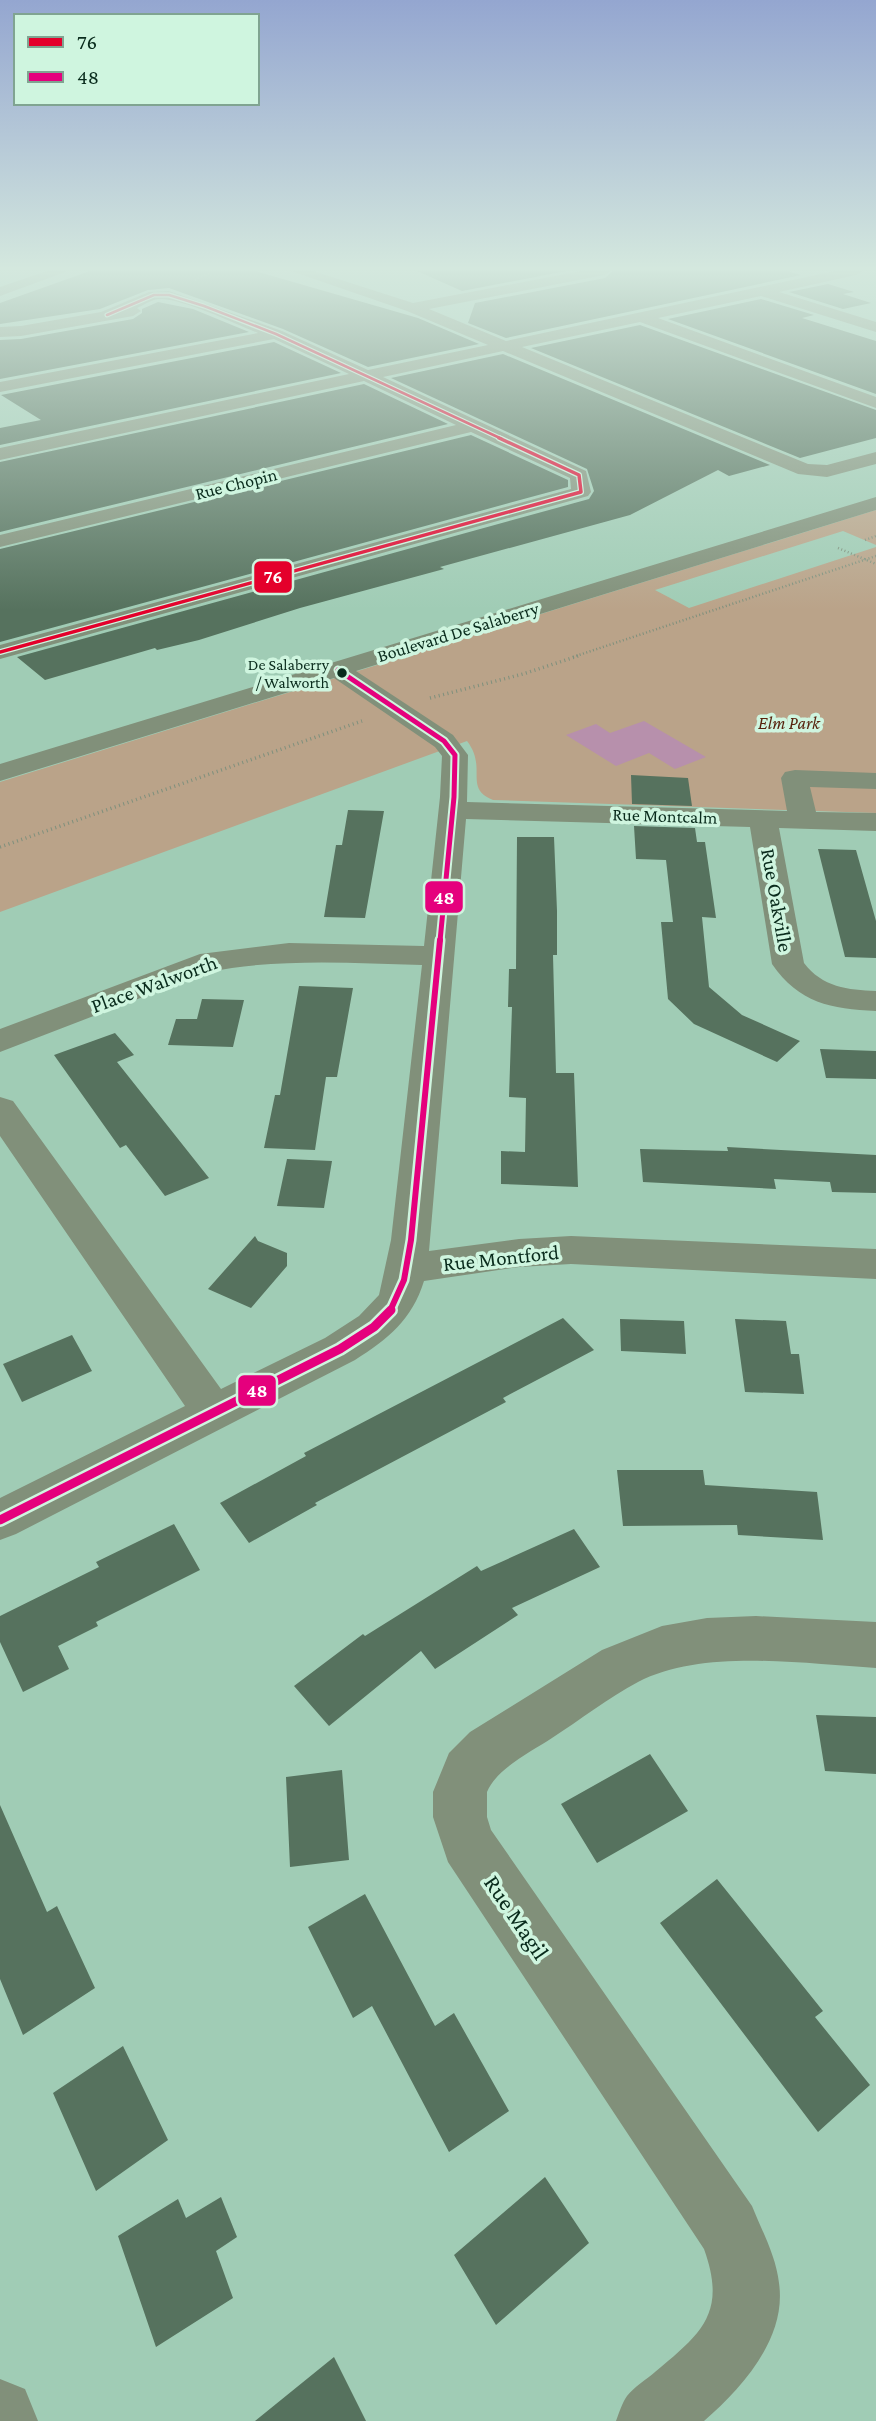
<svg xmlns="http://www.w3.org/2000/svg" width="876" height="2421" font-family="'Crimson Pro',serif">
	<rect width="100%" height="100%" fill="#a0ccb5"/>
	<path fill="#baa389" d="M 876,510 L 876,545 L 843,531 L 655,590 L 689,608 L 876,547 L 876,813 L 493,800 C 463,788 488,768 467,741 L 0,912 L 0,782 Z"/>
	<path fill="#b790ac" d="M 644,721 L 706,757 L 675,769 L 649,753 L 616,766 L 566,735 L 596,724 L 610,733 Z"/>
	<path fill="#56725e" d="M 90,271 L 255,271 L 418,318 L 479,344 L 368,367 L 283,329 L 169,288 L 148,290 L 100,309 L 0,324 L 0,303 Z
		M 417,271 L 566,271 L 462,291 Z
		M 613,271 L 787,271 L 801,275 L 506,338 L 468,323 L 475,303 L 605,278 Z
		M 828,284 L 854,292 L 843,294 L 871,303 L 843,309 L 789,292 Z
		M 761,299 L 814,315 L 802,318 L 876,341 L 876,394 L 668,319 Z
		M 158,302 L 193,309 L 249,332 L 0,379 L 0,340 L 21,339 L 133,319 L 142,313 L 142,309 Z
		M 640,325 L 876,410 L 876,438 L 800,458 L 531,348 Z
		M 274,342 L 341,373 L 0,445 L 0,428 L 41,420 L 1,395 Z
		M 503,354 L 770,465 L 729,476 L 718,470 L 630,515 L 440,567 L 444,569 L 300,608 L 199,640 L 157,650 L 155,648 L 45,680 L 17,657 L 589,499 L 594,491 L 587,469 L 391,378 Z
		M 364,384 L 448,424 L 0,532 L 0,462 Z
		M 471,435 L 568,480 L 568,487 L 0,642 L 0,549 Z
		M 631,775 L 688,778 L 692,806 L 632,804 Z
		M 348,810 L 384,811 L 365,918 L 324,917 L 336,845 L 342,845 Z
		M 634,826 L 695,828 L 697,842 L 705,842 L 716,918 L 702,917 L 709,987 L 742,1015 L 800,1041 L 777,1062 L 694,1024 L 668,999 L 661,922 L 673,922 L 666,860 L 636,859 Z
		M 517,837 L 554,837 L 557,911 L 557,955 L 553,955 L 556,1073 L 574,1073 L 578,1187 L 501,1184 L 501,1151 L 525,1152 L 526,1098 L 509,1097 L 512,1007 L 508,1007 L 509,969 L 516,969 Z
		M 818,849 L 856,850 L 876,921 L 876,958 L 845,957 Z
		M 299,986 L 353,988 L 337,1077 L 326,1077 L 315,1150 L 264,1148 L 275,1095 L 280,1095 Z
		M 202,999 L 244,1000 L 233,1047 L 168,1045 L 176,1019 L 197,1019 Z
		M 115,1033 L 134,1055 L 117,1062 L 209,1178 L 165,1196 L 126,1145 L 120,1148 L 54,1055 Z
		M 820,1049 L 876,1051 L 876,1079 L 826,1078 Z
		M 727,1147 L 876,1155 L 876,1193 L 832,1192 L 830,1182 L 774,1179 L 776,1189 L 643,1182 L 640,1149 L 728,1151 Z
		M 287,1159 L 332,1161 L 324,1208 L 277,1206 Z
		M 255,1236 L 258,1241 L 287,1253 L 287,1266 L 251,1308 L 208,1289 Z
		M 563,1318 L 594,1350 L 503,1398 L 506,1402 L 315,1503 L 317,1505 L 249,1543 L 220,1503 L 306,1456 L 304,1453 Z
		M 620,1319 L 684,1321 L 686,1354 L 621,1351 Z
		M 735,1319 L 786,1321 L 791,1354 L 799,1354 L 804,1394 L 745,1392 Z
		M 72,1335 L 92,1371 L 22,1402 L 3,1364 Z
		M 617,1470 L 703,1470 L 705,1485 L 817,1492 L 823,1540 L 738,1535 L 737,1525 L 623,1526 Z
		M 174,1524 L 200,1570 L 96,1622 L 98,1626 L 58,1646 L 69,1669 L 23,1692 L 0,1642 L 0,1616 L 99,1567 L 96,1562 Z
		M 574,1529 L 600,1567 L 512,1608 L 518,1615 L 435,1669 L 421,1651 L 329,1726 L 294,1686 L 363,1634 L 365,1636 L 477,1566 L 481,1571 Z
		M 816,1715 L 876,1717 L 876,1774 L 825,1771 Z
		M 650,1754 L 688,1811 L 597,1863 L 561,1804 Z
		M 342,1770 L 349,1860 L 290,1867 L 286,1777 Z
		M 0,1805 L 47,1912 L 57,1906 L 95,1988 L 23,2035 L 0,1979 Z
		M 717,1879 L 823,2011 L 815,2017 L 870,2085 L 818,2132 L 660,1923 Z
		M 365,1894 L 435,2026 L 454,2013 L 509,2111 L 449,2152 L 372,2006 L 353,2018 L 308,1927 Z
		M 123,2046 L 168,2140 L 96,2191 L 53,2093 Z
		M 545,2177 L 589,2243 L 496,2325 L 454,2255 Z
		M 221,2197 L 237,2237 L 216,2251 L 233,2298 L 156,2347 L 118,2236 L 178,2199 L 186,2218 Z
		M 334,2357 L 366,2421 L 255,2421 Z"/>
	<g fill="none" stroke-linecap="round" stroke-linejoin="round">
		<path stroke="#7e907d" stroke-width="2" stroke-dasharray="1 2.5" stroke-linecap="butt" d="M 195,280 L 213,271"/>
		<path stroke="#7e907d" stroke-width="2.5" stroke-dasharray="1 2.5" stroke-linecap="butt" d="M 865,540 L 876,536
			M 838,548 L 876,564
			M 573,657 L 876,556"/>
		<path stroke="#7e907d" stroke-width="3.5" stroke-dasharray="1 3.5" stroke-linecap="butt" d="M 430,698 L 523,674 L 578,656
			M 0,847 L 362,721"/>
		<path fill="#81907a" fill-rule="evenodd" d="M 47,271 L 68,271 L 0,296 L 0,287 Z
			M 291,271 L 313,271 L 413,303 L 581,271 L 611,271 L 604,275 L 429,309 L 506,341 L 835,271 L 863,271 L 856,275 L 779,292 L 876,322 L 876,332 L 761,296 L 658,318 L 876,397 L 876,408 L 640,322 L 522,347 L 808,464 L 827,465 L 876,452 L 876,464 L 827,477 L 798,474 L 503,351 L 383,377 L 586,471 L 591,492 L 588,496 L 0,659 L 0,645 L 571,489 L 570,478 L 471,432 L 0,547 L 0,535 L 456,425 L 364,381 L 0,460 L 0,448 L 349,374 L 274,339 L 0,392 L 0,382 L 258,333 C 236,324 180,297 158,299 C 151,300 144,305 137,308 L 141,311 L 133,316 L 21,336 L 0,337 L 0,327 L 21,326 L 101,312 L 149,292 L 169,291 L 282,331 L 368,370 L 488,345 L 407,311 Z
			M 876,497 L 876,510 L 356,671 L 453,735 L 468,755 L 467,802 L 787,811 L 781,778 L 785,772 L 795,770 L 876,773 L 876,789 L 810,787 L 816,812 L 876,813 L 876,831 L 779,828 L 804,963 C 822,987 848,990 876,991 L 876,1011 C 831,1009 799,1003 772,964 L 750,827 L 466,819 L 429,1251 L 519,1239 L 571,1236 L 876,1249 L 876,1279 L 571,1264 L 519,1267 L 424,1281 C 412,1320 388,1339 355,1360 L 16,1534 L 0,1540 L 0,1498 L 185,1406 L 0,1136 L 0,1097 L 13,1101 L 221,1389 L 325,1338 L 359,1316 L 379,1295 L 391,1240 L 422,965 C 350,963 279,958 208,972 L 0,1052 L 0,1029 L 200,954 L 289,943 L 424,946 L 440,797 L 442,756 L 435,747 L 334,678 L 0,781 L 0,764 Z
			M 756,1616 L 876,1622 L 876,1668 C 804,1664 703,1648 638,1682 C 608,1698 580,1720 552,1738 C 531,1752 497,1768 487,1792 L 487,1817 L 491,1830 L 752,2206 C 762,2231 776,2256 779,2283 C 787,2338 742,2388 704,2421 L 616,2421 C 619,2413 622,2403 627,2396 C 634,2387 647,2379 655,2372 C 702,2333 727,2313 704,2249 L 448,1862 L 433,1817 L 433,1792 L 449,1753 L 470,1732 L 602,1650 L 662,1626 L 707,1618 Z
			M 0,2379 L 25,2389 L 38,2421 L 0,2421 Z"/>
		<defs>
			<path id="bus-1-far1" d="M 107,315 L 154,295 L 169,295 L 204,306 L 276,334 L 502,439"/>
			<path id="bus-1" d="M 0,652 L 581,492 L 579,475 L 499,438"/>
			<path id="bus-2-far2" d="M 338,670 L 444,741 L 455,755 L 454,797 L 440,941"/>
			<path id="bus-2-far1" d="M 390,1311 L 404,1280 L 411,1240 L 440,940"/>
			<path id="bus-2" d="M 0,1520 L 340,1349 L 374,1327 L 391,1310"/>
		</defs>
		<use href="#bus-1-far1" stroke="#cff5df" stroke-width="5"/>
		<use href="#bus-1" stroke="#cff5df" stroke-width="6"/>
		<use href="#bus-2-far2" stroke="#cff5df" stroke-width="9"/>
		<use href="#bus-2-far1" stroke="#cff5df" stroke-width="11"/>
		<use href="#bus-2" stroke="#cff5df" stroke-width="14"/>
		<use href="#bus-1-far1" stroke="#e4002b" stroke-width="2.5"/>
		<use href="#bus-1" stroke="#e4002b" stroke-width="3.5"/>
		<use href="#bus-2-far2" stroke="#e5007d" stroke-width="5"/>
		<use href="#bus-2-far1" stroke="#e5007d" stroke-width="6"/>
		<use href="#bus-2" stroke="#e5007d" stroke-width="9"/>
	</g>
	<linearGradient id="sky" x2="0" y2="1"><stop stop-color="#94a6d0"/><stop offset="0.44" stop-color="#d4e8de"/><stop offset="1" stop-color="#d4e8de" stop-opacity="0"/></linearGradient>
	<rect width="876" height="610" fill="url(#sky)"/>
	<circle fill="#092b1c" stroke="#cff5df" stroke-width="2.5" cx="342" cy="673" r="6"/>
	<g text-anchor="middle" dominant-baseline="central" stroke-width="7" stroke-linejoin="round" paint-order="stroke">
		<g font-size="16" fill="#092b1c" stroke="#cff5df" text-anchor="end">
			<text x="329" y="664">De Salaberry<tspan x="329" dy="18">/ Walworth</tspan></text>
		</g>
		<g font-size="18" fill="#092b1c" stroke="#cff5df">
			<text transform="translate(236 484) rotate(-14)">Rue Chopin</text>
			<text transform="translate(458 632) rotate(-17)">Boulevard De Salaberry</text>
			<text transform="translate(665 816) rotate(2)">Rue Montcalm</text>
		</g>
		<g font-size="18" font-style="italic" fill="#57220d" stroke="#cff5df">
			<text x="789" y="723">Elm Park</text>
		</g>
		<g font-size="21" fill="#092b1c" stroke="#cff5df">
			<text transform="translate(777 900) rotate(80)">Rue Oakville</text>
			<text transform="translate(154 984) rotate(-20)">Place Walworth</text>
			<text transform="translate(501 1258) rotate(-6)">Rue Montford</text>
		</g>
		<g font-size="24" fill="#092b1c" stroke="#cff5df">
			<text transform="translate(517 1917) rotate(56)">Rue Magil</text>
		</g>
	</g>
	<g stroke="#cff5df" stroke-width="2.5">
		<rect x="253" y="560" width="40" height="34" rx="7" fill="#e4002b"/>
		<rect x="424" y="880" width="40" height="34" rx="7" fill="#e5007d"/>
		<rect x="237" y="1374" width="40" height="33" rx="7" fill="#e5007d"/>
	</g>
	<g font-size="19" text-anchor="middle" font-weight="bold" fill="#fff">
		<text x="273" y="583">76</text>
		<text x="444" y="904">48</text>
		<text x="257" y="1397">48</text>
	</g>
	<rect x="14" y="14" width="245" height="91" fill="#cff5df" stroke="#80a491" stroke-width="2"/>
	<rect x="28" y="37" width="35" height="10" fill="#e4002b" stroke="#80a491" stroke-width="2"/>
	<text x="77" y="49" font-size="21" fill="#092b1c">76</text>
	<rect x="28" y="72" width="35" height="10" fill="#e5007d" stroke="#80a491" stroke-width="2"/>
	<text x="77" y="84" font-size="21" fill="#092b1c">48</text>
</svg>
